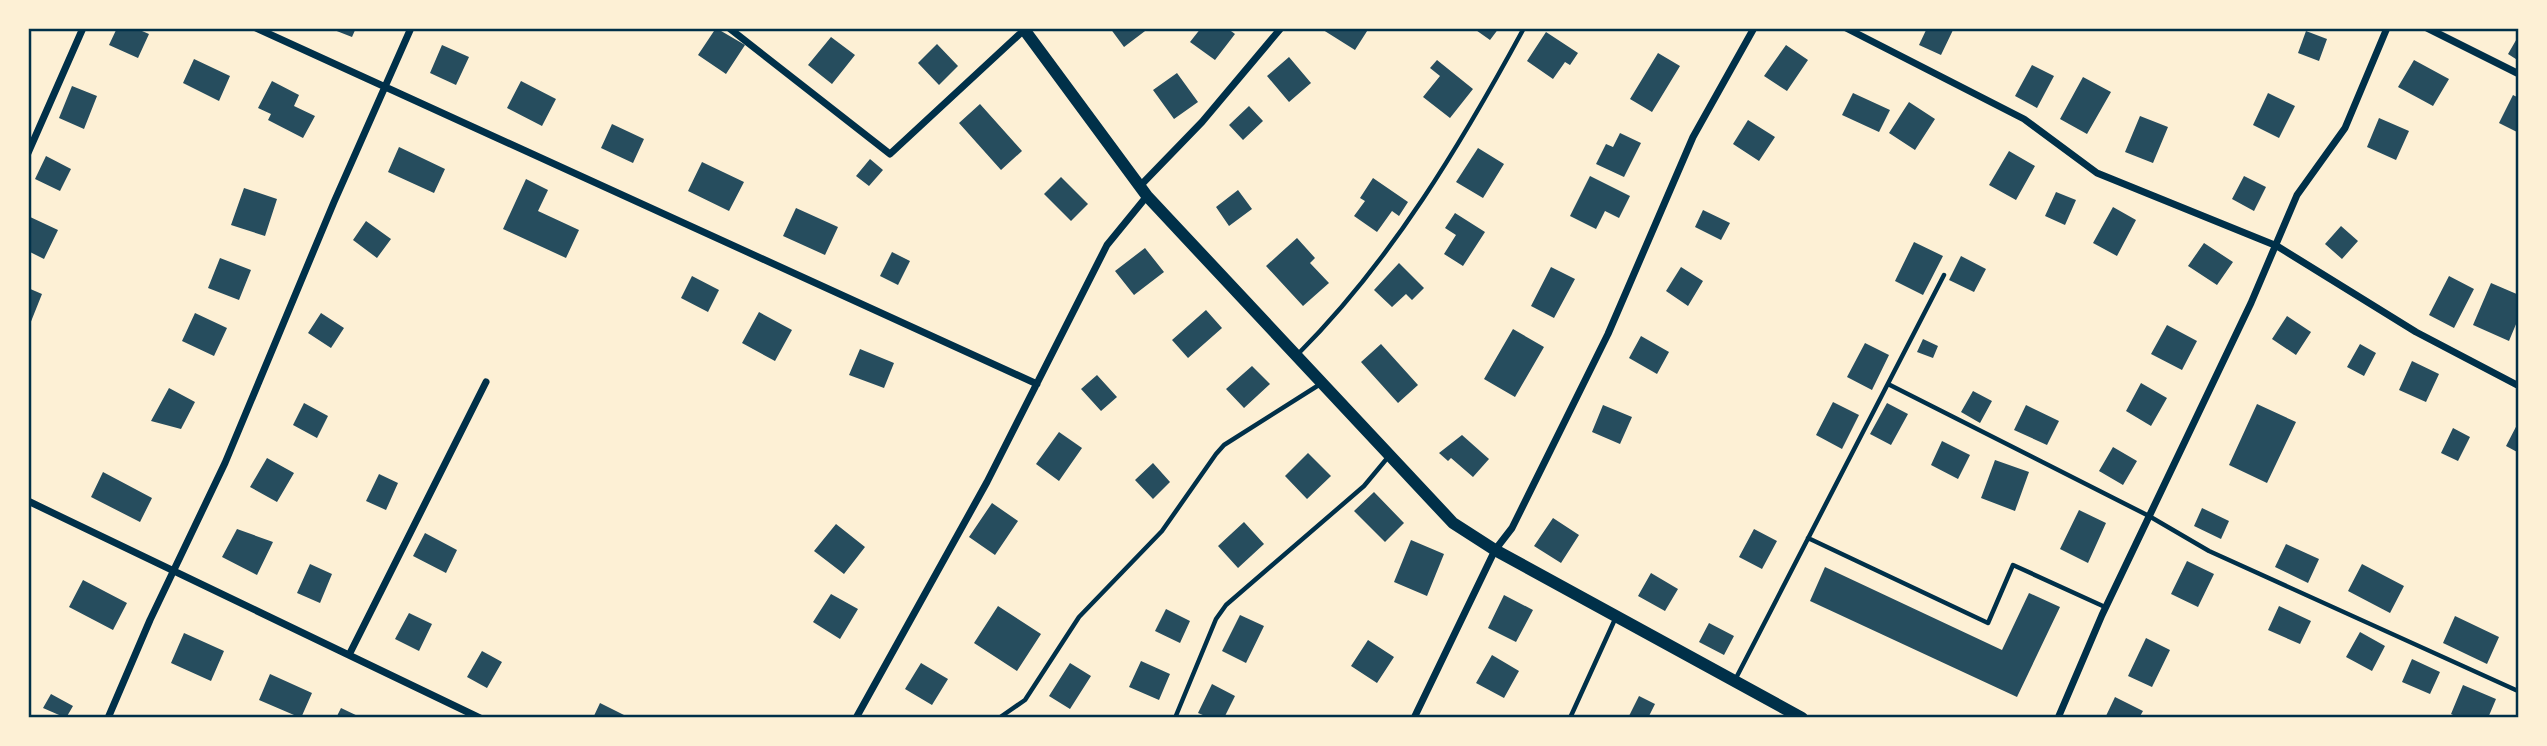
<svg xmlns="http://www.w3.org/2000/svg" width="2547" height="746" font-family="'DejaVu Sans',sans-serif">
	<rect width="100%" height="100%" fill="#fdf0d5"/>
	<path fill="#264d5e" d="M 117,28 L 135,28 L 149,34 L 138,58 L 109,45 Z
		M 329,28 L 356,28 L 352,37 Z
		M 716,28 L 745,45 L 726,74 L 698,55 Z
		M 1110,28 L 1149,28 L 1124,47 Z
		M 1201,28 L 1227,28 L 1235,34 L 1215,60 L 1190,42 Z
		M 1320,28 L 1369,28 L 1355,50 Z
		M 1473,28 L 1499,28 L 1490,40 Z
		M 1927,28 L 1953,30 L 1941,55 L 1919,45 Z
		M 2306,31 L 2327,39 L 2319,61 L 2298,53 Z
		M 1546,32 L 1578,53 L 1570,65 L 1565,62 L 1553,79 L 1527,61 Z
		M 2519,35 L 2519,61 L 2508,54 Z
		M 831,37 L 855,55 L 832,84 L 808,65 Z
		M 937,44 L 958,66 L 939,85 L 918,63 Z
		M 442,45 L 469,57 L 456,85 L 430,73 Z
		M 1786,45 L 1808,60 L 1787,91 L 1764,76 Z
		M 1658,53 L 1680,66 L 1652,112 L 1630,99 Z
		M 1289,57 L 1311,83 L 1289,102 L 1267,76 Z
		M 194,59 L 230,76 L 219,101 L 183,83 Z
		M 1437,60 L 1473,89 L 1450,118 L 1423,97 L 1440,76 L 1430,68 Z
		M 2414,60 L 2449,79 L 2433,106 L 2398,87 Z
		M 2032,65 L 2054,76 L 2037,108 L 2015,96 Z
		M 1177,73 L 1198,102 L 1174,119 L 1153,90 Z
		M 2083,77 L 2111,92 L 2087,134 L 2060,119 Z
		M 272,81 L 299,95 L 294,106 L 315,116 L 303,138 L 268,120 L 271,114 L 258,108 Z
		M 521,81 L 556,99 L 542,126 L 507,108 Z
		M 72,86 L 97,96 L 84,129 L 59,118 Z
		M 1853,93 L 1890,110 L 1879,132 L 1842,115 Z
		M 2268,93 L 2295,106 L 2279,138 L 2253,125 Z
		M 2513,95 L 2519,98 L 2517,132 L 2499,123 Z
		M 1909,102 L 1935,119 L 1915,150 L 1889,133 Z
		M 980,104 L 1022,151 L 1001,170 L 959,123 Z
		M 1249,106 L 1263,121 L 1243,140 L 1229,125 Z
		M 2140,116 L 2168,127 L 2153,163 L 2125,152 Z
		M 2379,118 L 2409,131 L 2396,160 L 2367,147 Z
		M 1748,120 L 1775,137 L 1759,161 L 1733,144 Z
		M 612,124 L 644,139 L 633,163 L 601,148 Z
		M 1620,133 L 1641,143 L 1624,177 L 1596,164 L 1606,144 L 1613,147 Z
		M 399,147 L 445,169 L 434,193 L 388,172 Z
		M 1478,148 L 1504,164 L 1483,198 L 1456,182 Z
		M 2009,151 L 2035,166 L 2016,200 L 1989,185 Z
		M 46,156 L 71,169 L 60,191 L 35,179 Z
		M 870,159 L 883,170 L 869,186 L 856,176 Z
		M 702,162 L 744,182 L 729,211 L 688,191 Z
		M 1590,176 L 1630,196 L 1619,218 L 1605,211 L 1596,229 L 1570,216 Z
		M 2244,176 L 2266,187 L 2254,211 L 2232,199 Z
		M 1061,177 L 1088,204 L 1071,221 L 1044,194 Z
		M 1373,178 L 1408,202 L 1399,216 L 1392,211 L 1377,232 L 1354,216 L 1365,201 L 1360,198 Z
		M 526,179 L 548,190 L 538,211 L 579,230 L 566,258 L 503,229 Z
		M 244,188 L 277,199 L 265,236 L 231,225 Z
		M 1238,190 L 1252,209 L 1229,226 L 1216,207 Z
		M 2056,192 L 2076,200 L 2065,225 L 2045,216 Z
		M 2113,207 L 2136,220 L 2117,256 L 2093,243 Z
		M 796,208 L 838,227 L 825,255 L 783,236 Z
		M 1703,210 L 1730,223 L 1721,240 L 1695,227 Z
		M 1455,213 L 1485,232 L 1463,266 L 1444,254 L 1456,235 L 1445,228 Z
		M 28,216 L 58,230 L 44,259 L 28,251 Z
		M 366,221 L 391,239 L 377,258 L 353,240 Z
		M 2341,226 L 2358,241 L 2342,259 L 2325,244 Z
		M 1297,238 L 1315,258 L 1310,263 L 1329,283 L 1303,306 L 1266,266 Z
		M 1914,242 L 1943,256 L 1923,295 L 1895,281 Z
		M 2204,243 L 2233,262 L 2217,285 L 2188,266 Z
		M 1145,248 L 1164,272 L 1134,295 L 1115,271 Z
		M 892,252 L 910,261 L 898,285 L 880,276 Z
		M 1961,256 L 1986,269 L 1974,292 L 1949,280 Z
		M 220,258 L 251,270 L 239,300 L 208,288 Z
		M 1399,263 L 1424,288 L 1412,300 L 1406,294 L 1392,307 L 1374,290 Z
		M 1551,267 L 1575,279 L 1554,318 L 1531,306 Z
		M 1681,267 L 1703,281 L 1688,306 L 1666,291 Z
		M 692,276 L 719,290 L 708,312 L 681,298 Z
		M 2449,276 L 2474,289 L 2454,328 L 2429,315 Z
		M 2491,283 L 2519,295 L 2519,317 L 2509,341 L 2473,325 Z
		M 28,288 L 42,294 L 28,329 Z
		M 1206,310 L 1222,328 L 1188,358 L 1172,340 Z
		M 759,312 L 792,330 L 775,361 L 742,343 Z
		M 195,313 L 227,328 L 214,356 L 182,341 Z
		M 321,313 L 344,328 L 331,348 L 308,333 Z
		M 2287,316 L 2311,332 L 2296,355 L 2272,339 Z
		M 2167,325 L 2197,341 L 2182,370 L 2151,354 Z
		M 1513,329 L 1544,347 L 1515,397 L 1484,379 Z
		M 1641,336 L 1669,352 L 1657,374 L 1629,358 Z
		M 1923,339 L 1938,346 L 1933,358 L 1917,352 Z
		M 1865,343 L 1889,355 L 1872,390 L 1847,377 Z
		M 1381,344 L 1418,385 L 1398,403 L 1361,362 Z
		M 2360,344 L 2376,353 L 2364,376 L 2347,367 Z
		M 860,349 L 894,363 L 884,388 L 849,375 Z
		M 2412,361 L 2439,374 L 2426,402 L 2399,390 Z
		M 1252,366 L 1270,384 L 1244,408 L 1226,389 Z
		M 1097,375 L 1117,397 L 1101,411 L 1081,389 Z
		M 2141,383 L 2167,398 L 2151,426 L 2126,411 Z
		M 169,388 L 195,402 L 181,429 L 151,421 Z
		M 1973,391 L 1992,401 L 1980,423 L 1961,412 Z
		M 1833,402 L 1859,415 L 1842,449 L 1816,435 Z
		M 304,403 L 328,416 L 317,438 L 293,425 Z
		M 1887,403 L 1908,414 L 1891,445 L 1870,434 Z
		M 2257,404 L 2296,422 L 2267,483 L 2229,465 Z
		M 1603,405 L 1632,417 L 1620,444 L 1592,432 Z
		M 2026,405 L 2059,421 L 2047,445 L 2014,430 Z
		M 2519,421 L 2519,453 L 2506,446 Z
		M 2453,428 L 2470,437 L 2458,461 L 2441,453 Z
		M 1059,432 L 1082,448 L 1059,481 L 1036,464 Z
		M 1462,435 L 1489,459 L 1473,477 L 1451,458 L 1448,461 L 1439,453 Z
		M 1942,441 L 1970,455 L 1958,479 L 1931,465 Z
		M 2113,447 L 2137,461 L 2123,485 L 2099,471 Z
		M 1308,453 L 1331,476 L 1307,499 L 1285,476 Z
		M 267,458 L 294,473 L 277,502 L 250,487 Z
		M 1995,460 L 2029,472 L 2015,511 L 1981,498 Z
		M 1153,463 L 1170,482 L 1153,499 L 1135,480 Z
		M 103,472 L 152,498 L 140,522 L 91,497 Z
		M 379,474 L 398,483 L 386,510 L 366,501 Z
		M 1374,492 L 1404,523 L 1385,542 L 1354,511 Z
		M 992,503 L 1018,521 L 995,555 L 969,537 Z
		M 2202,508 L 2229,521 L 2221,539 L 2194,526 Z
		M 2079,510 L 2106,523 L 2088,563 L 2060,549 Z
		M 1553,518 L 1579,535 L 1561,563 L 1534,546 Z
		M 1244,522 L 1264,544 L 1238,568 L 1218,546 Z
		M 836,524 L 865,547 L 844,574 L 814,551 Z
		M 237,529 L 273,542 L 257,575 L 222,557 Z
		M 1754,529 L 1777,541 L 1762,569 L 1739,557 Z
		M 425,533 L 457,550 L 446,573 L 413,556 Z
		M 1411,540 L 1444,554 L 1427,596 L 1394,582 Z
		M 2286,544 L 2319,559 L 2308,583 L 2275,567 Z
		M 2187,561 L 2214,574 L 2198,607 L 2171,594 Z
		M 310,564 L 332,574 L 320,603 L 297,593 Z
		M 2362,564 L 2404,586 L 2390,613 L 2348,591 Z
		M 1825,567 L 2002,650 L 2029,593 L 2060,607 L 2017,697 L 1810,601 Z
		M 1651,573 L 1678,589 L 1665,611 L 1638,596 Z
		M 83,580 L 127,603 L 113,630 L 69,607 Z
		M 831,594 L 858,609 L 840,639 L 813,622 Z
		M 1504,595 L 1533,610 L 1516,642 L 1488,628 Z
		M 998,606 L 1041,634 L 1017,671 L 974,643 Z
		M 2279,606 L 2311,621 L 2300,644 L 2268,630 Z
		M 1166,609 L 1190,621 L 1180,643 L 1155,631 Z
		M 409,613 L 432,624 L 419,651 L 395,639 Z
		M 1240,615 L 1264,626 L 1246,663 L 1222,651 Z
		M 2455,616 L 2499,637 L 2487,664 L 2443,643 Z
		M 1709,623 L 1734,636 L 1724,655 L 1699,642 Z
		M 2360,632 L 2385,646 L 2372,671 L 2346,657 Z
		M 184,633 L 224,651 L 211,681 L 171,663 Z
		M 2146,638 L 2170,650 L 2152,687 L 2128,676 Z
		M 1368,640 L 1394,657 L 1377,683 L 1351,666 Z
		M 482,651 L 502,662 L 487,688 L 467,677 Z
		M 1492,655 L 1519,671 L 1504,698 L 1476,683 Z
		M 2412,659 L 2440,672 L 2430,694 L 2402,682 Z
		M 1141,661 L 1170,674 L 1159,700 L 1129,687 Z
		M 921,663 L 948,679 L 932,705 L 905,689 Z
		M 1070,663 L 1091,676 L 1070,709 L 1049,696 Z
		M 270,674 L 312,693 L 301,718 L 259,700 Z
		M 1212,684 L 1235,696 L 1224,718 L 1210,718 L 1198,713 Z
		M 2463,685 L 2496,699 L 2488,718 L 2459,718 L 2451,714 Z
		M 51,694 L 73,706 L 66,718 L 43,708 Z
		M 1639,696 L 1655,704 L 1648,718 L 1628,718 Z
		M 2115,697 L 2143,711 L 2139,718 L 2105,718 Z
		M 600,703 L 630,718 L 593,718 Z
		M 341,708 L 362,718 L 336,718 Z"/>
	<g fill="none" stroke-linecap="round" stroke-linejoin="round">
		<path stroke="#003049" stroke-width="4.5" d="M 1298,354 C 1392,260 1461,144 1524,28
			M 1888,384 L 2149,516 L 2209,551 L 2518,691
			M 1808,538 L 1988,623 L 2013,565 L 2105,607
			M 1735,680 L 1944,275
			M 999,718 L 1025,700 L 1079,617 L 1162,531 L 1216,454 L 1224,445 L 1322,383
			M 1175,718 L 1216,619 L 1226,605 L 1364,486 L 1389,456
			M 1570,718 L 1616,617"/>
		<path stroke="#003049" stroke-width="7" d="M 256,28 L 1037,384
			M 729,28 L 890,154 L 1024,30
			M 1846,28 L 2024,119 L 2097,173 L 2277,246 L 2416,332 L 2519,386
			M 2427,28 L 2519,74
			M 28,153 L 83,28
			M 1140,186 L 1202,122 L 1281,28
			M 28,501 L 480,718
			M 349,655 L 486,382
			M 108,718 L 150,620 L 225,463 L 334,202 L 411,28
			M 856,718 L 987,482 L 1107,245 L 1147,196
			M 1414,718 L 1495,550 L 1512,528 L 1608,334 L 1693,137 L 1754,28
			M 2058,718 L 2102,615 L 2251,303 L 2297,195 L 2345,128 L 2387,28"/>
		<path stroke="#003049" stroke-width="12" d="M 1023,28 L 1147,196 L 1453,523 L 1495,550 L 1802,718"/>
	</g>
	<rect width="2547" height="746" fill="none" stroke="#fdf0d5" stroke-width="60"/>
	<rect x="30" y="30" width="2487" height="686" fill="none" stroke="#003049" stroke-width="2.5"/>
</svg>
